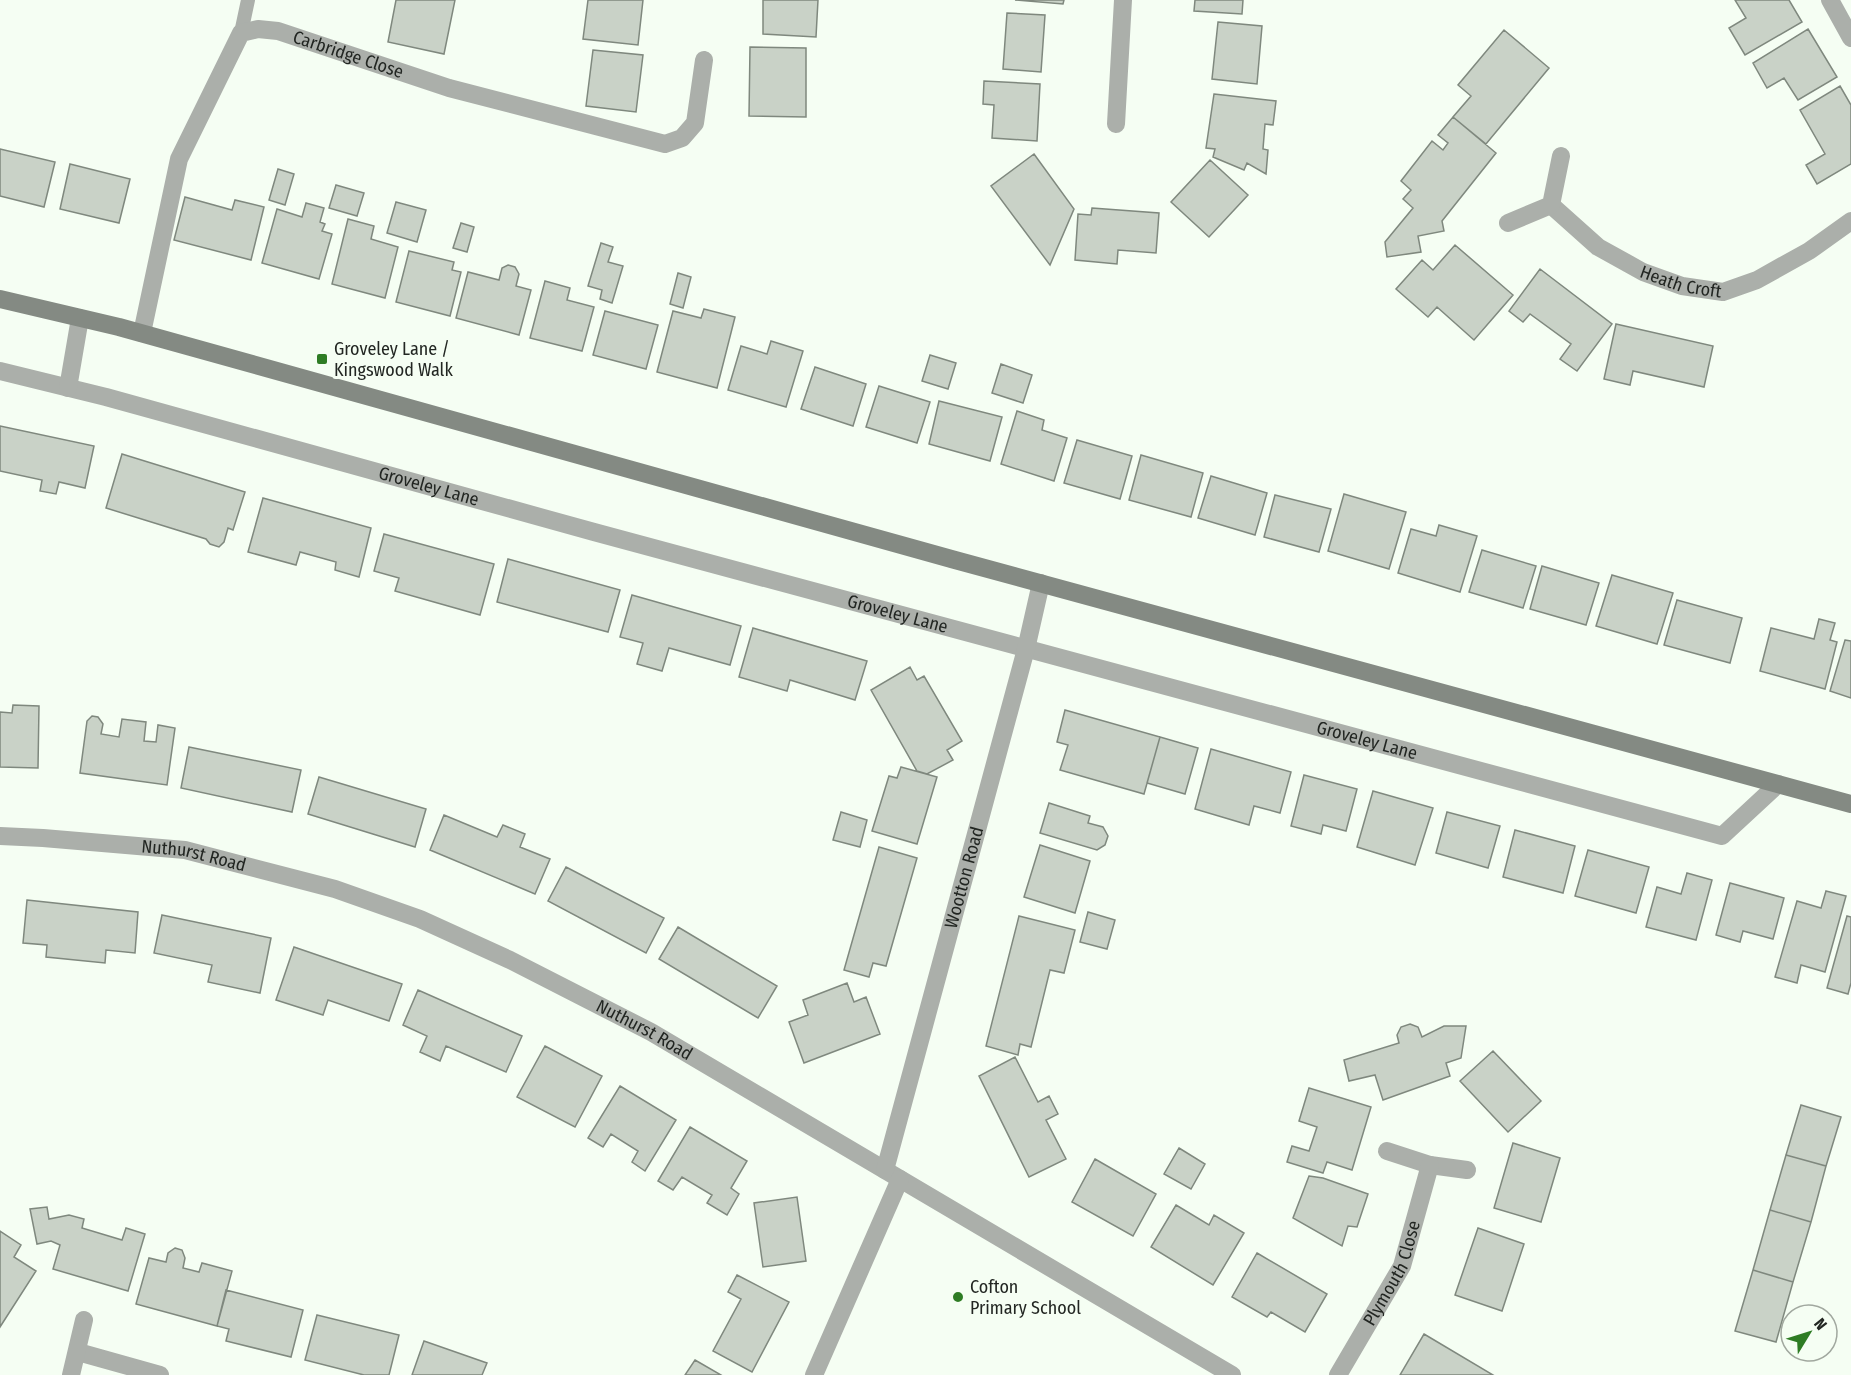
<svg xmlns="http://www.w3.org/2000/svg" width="1851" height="1375" font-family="'Fira Sans Condensed',sans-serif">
	<rect width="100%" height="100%" fill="#f5fef3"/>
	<path fill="#c9d2c7" stroke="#7f887e" stroke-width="1.5" d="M 396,0 L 455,0 L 444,54 L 388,42 Z
		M 588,0 L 643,0 L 638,45 L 583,39 Z
		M 763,0 L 818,0 L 816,37 L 763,34 Z
		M 1015,0 L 1064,0 L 1063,4 Z
		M 1195,0 L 1243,0 L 1242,14 L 1194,11 Z
		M 1735,0 L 1789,0 L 1802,22 L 1745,55 L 1729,28 L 1746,18 Z
		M 1007,13 L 1045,15 L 1041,72 L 1003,69 Z
		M 1218,22 L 1262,26 L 1257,84 L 1212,79 Z
		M 1808,29 L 1837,77 L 1798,100 L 1784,78 L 1767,88 L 1753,63 Z
		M 1504,30 L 1549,68 L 1486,144 L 1453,117 L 1471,96 L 1458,85 Z
		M 750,47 L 806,48 L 806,117 L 749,116 Z
		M 593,50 L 643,55 L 636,112 L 586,106 Z
		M 984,81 L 1040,84 L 1037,141 L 992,138 L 994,105 L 983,104 Z
		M 1840,86 L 1851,105 L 1851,164 L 1817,184 L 1806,165 L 1825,154 L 1800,110 Z
		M 1214,94 L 1276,101 L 1273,125 L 1265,124 L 1263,149 L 1268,150 L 1266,174 L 1247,163 L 1244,170 L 1213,157 L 1215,149 L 1206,148 Z
		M 1453,117 L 1496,153 L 1442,221 L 1444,231 L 1418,236 L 1421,252 L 1387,257 L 1385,242 L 1413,208 L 1403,199 L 1411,190 L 1401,181 L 1432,141 L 1443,150 L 1448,143 L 1438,135 Z
		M 0,149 L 55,162 L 44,207 L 0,196 Z
		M 1034,154 L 1074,209 L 1050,265 L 991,186 Z
		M 1210,160 L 1248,195 L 1209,237 L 1171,202 Z
		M 70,164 L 130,179 L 119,223 L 60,209 Z
		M 278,169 L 294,174 L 285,205 L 269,200 Z
		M 336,185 L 364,193 L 357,216 L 329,208 Z
		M 185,197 L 232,210 L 235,200 L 264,207 L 251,260 L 174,240 Z
		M 396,202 L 426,210 L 417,242 L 387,233 Z
		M 306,203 L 324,208 L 320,222 L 325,224 L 322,231 L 332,234 L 319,279 L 262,263 L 277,209 L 302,217 Z
		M 1092,208 L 1159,213 L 1156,253 L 1118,250 L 1117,264 L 1075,260 L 1078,214 L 1091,215 Z
		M 348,219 L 374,226 L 371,239 L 398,247 L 385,298 L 332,284 Z
		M 461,223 L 474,227 L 467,252 L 453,248 Z
		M 601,243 L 613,247 L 608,262 L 623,266 L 612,303 L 600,299 L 602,290 L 588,286 Z
		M 1455,245 L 1513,295 L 1474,340 L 1437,307 L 1428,317 L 1396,289 L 1422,260 L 1433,270 Z
		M 409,251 L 454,262 L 452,270 L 461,272 L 450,316 L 396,302 Z
		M 508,265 L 515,267 L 519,274 L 516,286 L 531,290 L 519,335 L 456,318 L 468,272 L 499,280 L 502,268 Z
		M 1540,269 L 1612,324 L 1577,371 L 1560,359 L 1571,344 L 1530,314 L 1523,322 L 1509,311 Z
		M 678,273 L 691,277 L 683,308 L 670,304 Z
		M 545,281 L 570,288 L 567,300 L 594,307 L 582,351 L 530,338 Z
		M 704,309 L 735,317 L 717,388 L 657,372 L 673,311 L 701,318 Z
		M 605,311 L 658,325 L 646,369 L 593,355 Z
		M 1616,324 L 1713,346 L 1704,387 L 1633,371 L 1630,385 L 1604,379 Z
		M 771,341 L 803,351 L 786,407 L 728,390 L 741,346 L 767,354 Z
		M 930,355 L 956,363 L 948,389 L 922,381 Z
		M 1001,364 L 1032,375 L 1023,403 L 992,393 Z
		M 815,367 L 866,384 L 853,426 L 801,409 Z
		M 879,386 L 930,402 L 917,443 L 866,427 Z
		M 939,401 L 1002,417 L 990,461 L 929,444 Z
		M 1017,411 L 1044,420 L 1042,430 L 1067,438 L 1054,481 L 1001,464 Z
		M 0,426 L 94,446 L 85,488 L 59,482 L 56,494 L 40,491 L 42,480 L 0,471 Z
		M 1077,440 L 1132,456 L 1120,499 L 1064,483 Z
		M 122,454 L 245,492 L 233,530 L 228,528 L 224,542 L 219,547 L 210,544 L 206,539 L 106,508 Z
		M 1141,455 L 1203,473 L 1191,517 L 1129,500 Z
		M 1211,476 L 1267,493 L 1255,535 L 1198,518 Z
		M 1344,494 L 1406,512 L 1389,569 L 1328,551 Z
		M 1275,495 L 1331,509 L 1319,552 L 1264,537 Z
		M 263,498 L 371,528 L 359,577 L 335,570 L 336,562 L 300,552 L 296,565 L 248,552 Z
		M 1439,525 L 1477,536 L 1460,592 L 1398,573 L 1411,529 L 1436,536 Z
		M 384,534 L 494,564 L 480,615 L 395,591 L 399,578 L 374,571 Z
		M 1482,550 L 1536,566 L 1523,608 L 1469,592 Z
		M 508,559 L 620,590 L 608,632 L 497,602 Z
		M 1542,566 L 1599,583 L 1586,625 L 1530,609 Z
		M 1612,575 L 1673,593 L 1657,644 L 1596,626 Z
		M 632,595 L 741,626 L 730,665 L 669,648 L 662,671 L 637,664 L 643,643 L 620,637 Z
		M 1677,600 L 1742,618 L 1730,663 L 1664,645 Z
		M 1819,619 L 1835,623 L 1830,640 L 1837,642 L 1825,689 L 1760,671 L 1771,628 L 1814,639 Z
		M 753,628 L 867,661 L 855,700 L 790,680 L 787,691 L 739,677 Z
		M 1845,640 L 1851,641 L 1851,698 L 1830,691 Z
		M 910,667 L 917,680 L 924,676 L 962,741 L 947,750 L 953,760 L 927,774 L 917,771 L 871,690 Z
		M 13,705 L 39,706 L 38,768 L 0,767 L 0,712 L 12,713 Z
		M 1065,710 L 1160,737 L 1144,794 L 1060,770 L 1068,745 L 1057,742 Z
		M 92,716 L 98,717 L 103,724 L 101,734 L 119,737 L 122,719 L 146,722 L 144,741 L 156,742 L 158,725 L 175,728 L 167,785 L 80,773 L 87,721 Z
		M 1160,737 L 1198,748 L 1185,794 L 1147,783 Z
		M 189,747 L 301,770 L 292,812 L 181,788 Z
		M 1211,749 L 1291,772 L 1280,813 L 1254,806 L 1249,825 L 1195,809 Z
		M 901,767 L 937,777 L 917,844 L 872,831 L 889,776 L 897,778 Z
		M 1304,775 L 1357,789 L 1346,831 L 1323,825 L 1321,834 L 1291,826 Z
		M 319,777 L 426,809 L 415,847 L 308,814 Z
		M 1373,791 L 1433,808 L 1415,865 L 1357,847 Z
		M 1049,803 L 1090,816 L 1088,823 L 1103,827 L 1108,836 L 1105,845 L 1097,850 L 1040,833 Z
		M 841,812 L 867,820 L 860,847 L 833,840 Z
		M 1447,812 L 1500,826 L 1488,868 L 1436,853 Z
		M 444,815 L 497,837 L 503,825 L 525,834 L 520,847 L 550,859 L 535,894 L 430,850 Z
		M 1515,830 L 1575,846 L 1563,893 L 1503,877 Z
		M 1040,845 L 1090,861 L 1075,913 L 1024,897 Z
		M 879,847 L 917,858 L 886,966 L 873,963 L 869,977 L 844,970 Z
		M 1588,850 L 1649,867 L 1636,913 L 1575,896 Z
		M 566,867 L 664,918 L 646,953 L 548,901 Z
		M 1687,873 L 1712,880 L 1696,940 L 1646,927 L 1657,887 L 1681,894 Z
		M 1730,883 L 1784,898 L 1773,939 L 1743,931 L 1740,942 L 1716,935 Z
		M 1826,891 L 1846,896 L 1825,972 L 1801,965 L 1797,983 L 1775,977 L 1797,901 L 1821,908 Z
		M 27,900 L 138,912 L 135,953 L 106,950 L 105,963 L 46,957 L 47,945 L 23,943 Z
		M 1088,912 L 1115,920 L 1107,949 L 1080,942 Z
		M 162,915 L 271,938 L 260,993 L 208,982 L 212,965 L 154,953 Z
		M 1019,916 L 1075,930 L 1064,973 L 1050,970 L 1031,1047 L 1020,1044 L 1018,1055 L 986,1046 Z
		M 1847,916 L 1851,917 L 1851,983 L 1848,994 L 1827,988 Z
		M 678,927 L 777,986 L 758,1018 L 659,959 Z
		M 294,947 L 402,984 L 389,1021 L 328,1000 L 323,1015 L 276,1000 Z
		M 847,983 L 854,1002 L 866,997 L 880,1034 L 804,1063 L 789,1022 L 808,1015 L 803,1000 Z
		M 418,990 L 522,1036 L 506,1072 L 446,1046 L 440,1061 L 420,1052 L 427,1036 L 403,1025 Z
		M 1410,1024 L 1418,1027 L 1422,1037 L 1444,1026 L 1466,1026 L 1461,1058 L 1446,1063 L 1450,1076 L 1383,1100 L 1375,1075 L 1349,1081 L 1344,1060 L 1399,1043 L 1397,1035 L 1401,1027 Z
		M 545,1046 L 602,1076 L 575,1127 L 517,1097 Z
		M 1493,1051 L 1541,1101 L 1508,1132 L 1460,1081 Z
		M 1015,1057 L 1038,1102 L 1049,1096 L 1058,1114 L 1046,1120 L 1066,1159 L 1029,1177 L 979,1076 Z
		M 620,1086 L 676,1120 L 645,1171 L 632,1162 L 638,1151 L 611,1134 L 603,1147 L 588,1138 Z
		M 1309,1088 L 1371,1107 L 1352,1170 L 1327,1162 L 1323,1173 L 1287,1162 L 1292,1146 L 1309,1151 L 1317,1127 L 1299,1121 Z
		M 1801,1105 L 1841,1117 L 1826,1166 L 1786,1155 Z
		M 690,1127 L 747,1161 L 731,1188 L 739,1194 L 727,1215 L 707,1203 L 712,1195 L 682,1177 L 673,1190 L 658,1181 Z
		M 1513,1143 L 1560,1158 L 1541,1222 L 1494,1208 Z
		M 1179,1148 L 1205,1164 L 1191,1189 L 1164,1174 Z
		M 1786,1155 L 1826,1166 L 1811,1222 L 1770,1210 Z
		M 1095,1159 L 1156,1194 L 1133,1236 L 1072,1202 Z
		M 1309,1176 L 1323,1178 L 1368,1194 L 1357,1227 L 1348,1226 L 1342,1246 L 1293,1218 Z
		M 797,1197 L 806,1261 L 763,1267 L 754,1203 Z
		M 1176,1205 L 1209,1225 L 1214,1215 L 1244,1233 L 1213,1285 L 1151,1247 Z
		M 47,1207 L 49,1219 L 69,1215 L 84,1219 L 82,1228 L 122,1240 L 126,1228 L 145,1234 L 128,1291 L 53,1269 L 60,1245 L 51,1241 L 37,1244 L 30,1209 Z
		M 1770,1210 L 1811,1222 L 1793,1282 L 1753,1270 Z
		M 1478,1228 L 1524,1244 L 1502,1311 L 1455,1295 Z
		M 0,1231 L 21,1245 L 14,1257 L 36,1271 L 0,1327 Z
		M 175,1248 L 182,1250 L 185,1258 L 183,1268 L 199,1272 L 202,1263 L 232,1271 L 217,1326 L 136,1304 L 149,1258 L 166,1262 L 168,1253 Z
		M 1257,1253 L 1327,1294 L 1305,1332 L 1271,1312 L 1267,1317 L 1232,1297 Z
		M 1753,1270 L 1793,1282 L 1776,1342 L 1735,1331 Z
		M 737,1275 L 789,1302 L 752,1372 L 713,1351 L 741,1299 L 728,1292 Z
		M 226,1290 L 303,1310 L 291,1357 L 226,1341 L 229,1329 L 217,1326 Z
		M 317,1315 L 399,1335 L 389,1375 L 364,1375 L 305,1360 Z
		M 1424,1334 L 1493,1375 L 1400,1375 Z
		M 424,1341 L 487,1363 L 482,1375 L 412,1375 Z
		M 695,1360 L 721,1375 L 685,1375 Z"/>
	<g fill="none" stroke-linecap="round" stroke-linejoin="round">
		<path stroke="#abafaa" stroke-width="14" d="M 241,33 L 248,0"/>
		<g stroke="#abafaa" stroke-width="18">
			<path d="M 1830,0 L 1851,38"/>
			<path d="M 1116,124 L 1123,0"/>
			<path id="s1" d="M 1551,205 L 1598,247 L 1643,272 L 1682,286 L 1723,292 L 1757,280 L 1809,251 L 1851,221"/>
			<path d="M 1508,223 L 1551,205 L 1561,156"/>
			<path id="s2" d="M 142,333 L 179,159 L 241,33 L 258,29 L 278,31 L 449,88 L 665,144 L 682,138 L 695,123 L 704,60"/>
			<path id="s3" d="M 0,371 L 106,397 L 594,532 L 1722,836 L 1778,784"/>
			<path d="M 68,388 L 80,318"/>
			<path id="s4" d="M 0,836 L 43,838 L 185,850 L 335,889 L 420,919 L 510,960 L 651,1032 L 1232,1375"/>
			<path d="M 1387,1151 L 1430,1165 L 1467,1170"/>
			<path id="s5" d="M 885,1170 L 1026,649 L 1041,583"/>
			<path d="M 78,1352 L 160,1375"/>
			<path d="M 71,1375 L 84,1320"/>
			<path d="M 814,1375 L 900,1179"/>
			<path id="s6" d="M 1338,1375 L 1402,1266 L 1430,1165"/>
		</g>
		<path stroke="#848a83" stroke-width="18" d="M 0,299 L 119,327 L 955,560 L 1851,804"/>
	</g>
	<g fill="#2e7c24" stroke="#f5fef3" stroke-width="2">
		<rect x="316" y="353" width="12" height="12" rx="3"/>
		<circle cx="958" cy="1297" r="6"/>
	</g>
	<g text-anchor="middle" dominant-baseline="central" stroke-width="6" stroke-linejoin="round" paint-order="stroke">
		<g font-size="18" fill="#222622" stroke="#f5fef3">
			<text stroke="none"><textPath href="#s2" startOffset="430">Carbridge Close</textPath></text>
			<text stroke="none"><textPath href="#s1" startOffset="154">Heath Croft</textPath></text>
			<text stroke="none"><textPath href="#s3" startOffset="444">Groveley Lane</textPath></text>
			<text stroke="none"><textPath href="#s3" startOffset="930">Groveley Lane</textPath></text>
			<text stroke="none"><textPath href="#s3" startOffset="1416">Groveley Lane</textPath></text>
			<text stroke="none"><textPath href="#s4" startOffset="195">Nuthurst Road</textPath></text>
			<text stroke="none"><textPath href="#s5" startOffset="303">Wootton Road</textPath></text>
			<text stroke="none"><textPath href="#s4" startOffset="681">Nuthurst Road</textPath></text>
			<text stroke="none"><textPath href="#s6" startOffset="116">Plymouth Close</textPath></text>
		</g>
		<g font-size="18" fill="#222622" stroke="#f5fef3" text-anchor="start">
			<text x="334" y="349">Groveley Lane /<tspan x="334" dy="21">Kingswood Walk</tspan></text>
			<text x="970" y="1287">Cofton<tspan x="970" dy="21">Primary School</tspan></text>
		</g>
	</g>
	<g transform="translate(1809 1333) rotate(52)"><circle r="28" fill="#f5fef3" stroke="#a1a89f" stroke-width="1.5"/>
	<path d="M0-4.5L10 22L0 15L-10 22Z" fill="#2e7c24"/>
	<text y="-9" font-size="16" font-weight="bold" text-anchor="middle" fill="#222622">N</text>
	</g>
</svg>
